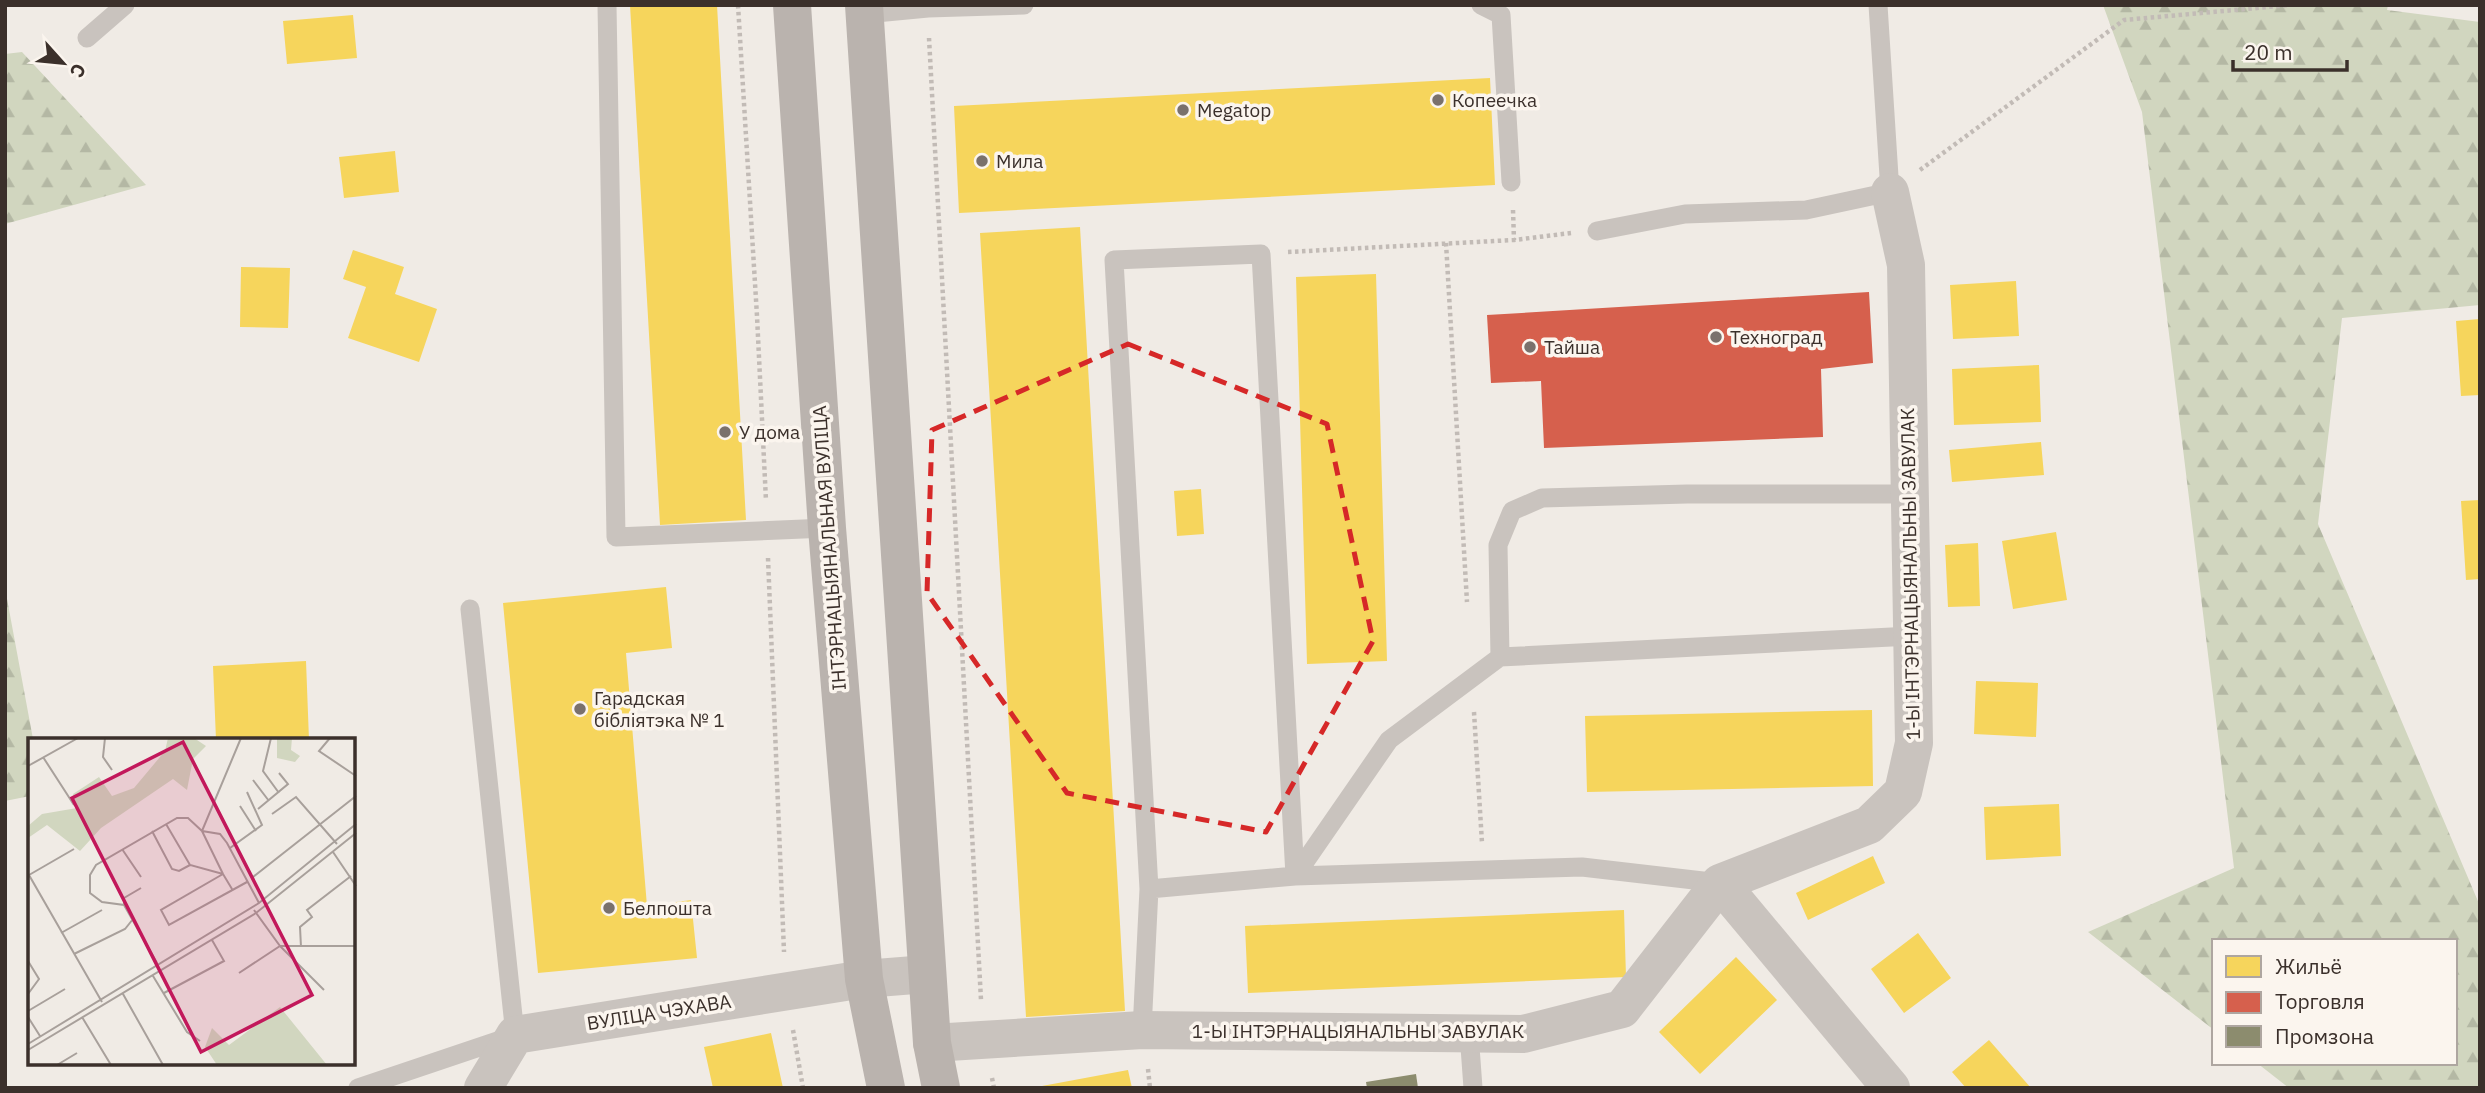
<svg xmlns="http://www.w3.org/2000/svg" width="2485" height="1093" font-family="'IBM Plex Sans',sans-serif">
	<defs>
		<pattern id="forest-firs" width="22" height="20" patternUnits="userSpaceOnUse" patternTransform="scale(1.75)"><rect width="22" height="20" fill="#d1d6bf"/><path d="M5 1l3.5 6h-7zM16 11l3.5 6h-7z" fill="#b4b8a4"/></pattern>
	</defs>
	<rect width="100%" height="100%" fill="#f0ebe5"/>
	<path fill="url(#forest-firs)" d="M 2103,5 L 2388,5 L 2387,10 L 2480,22 L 2480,305 L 2342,318 L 2318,524 L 2480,906 L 2480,1088 L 2289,1088 L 2257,1063 L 2455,1063 L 2455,941 L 2214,941 L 2214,1030 L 2088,932 L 2234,868 L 2142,112 Z
		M 22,52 L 146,185 L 5,224 L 5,54 Z
		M 5,588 L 33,739 L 30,740 L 30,796 L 5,801 Z"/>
	<path fill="#f6d55c" d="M 630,5 L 717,5 L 746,520 L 660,525 Z
		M 353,15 L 357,58 L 287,64 L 283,21 Z
		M 1490,78 L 1495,185 L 959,213 L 954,106 Z
		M 395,151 L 399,192 L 344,198 L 339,157 Z
		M 1080,227 L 1125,1011 L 1026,1017 L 980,233 Z
		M 353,250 L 404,267 L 395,294 L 437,309 L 419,362 L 348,338 L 366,287 L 343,279 Z
		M 241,267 L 290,268 L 288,328 L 240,327 Z
		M 1376,274 L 1387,661 L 1307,664 L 1296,277 Z
		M 2016,281 L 2019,336 L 1953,339 L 1950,285 Z
		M 2480,319 L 2480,395 L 2461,396 L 2456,321 Z
		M 2039,365 L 2041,422 L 1954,425 L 1952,369 Z
		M 2041,442 L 2044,475 L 1952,482 L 1949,450 Z
		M 1201,489 L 1204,534 L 1177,536 L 1174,491 Z
		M 2480,500 L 2480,579 L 2466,580 L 2461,501 Z
		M 2056,532 L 2067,600 L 2013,609 L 2002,541 Z
		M 1978,543 L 1980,606 L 1948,607 L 1945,545 Z
		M 666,587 L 672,648 L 626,653 L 647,906 L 691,900 L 697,958 L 538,973 L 503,603 Z
		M 306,661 L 309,740 L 216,740 L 213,666 Z
		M 1976,681 L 2038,683 L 2036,737 L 1974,734 Z
		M 1872,710 L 1873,786 L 1587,792 L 1585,716 Z
		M 2059,804 L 2061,856 L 1986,860 L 1984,807 Z
		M 1873,856 L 1885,883 L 1808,920 L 1796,893 Z
		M 1624,910 L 1626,977 L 1248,993 L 1245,926 Z
		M 1918,933 L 1951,978 L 1904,1013 L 1871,969 Z
		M 1736,957 L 1777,1000 L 1700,1074 L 1659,1032 Z
		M 771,1033 L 783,1088 L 713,1088 L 704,1047 Z
		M 1989,1040 L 2031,1088 L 1966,1088 L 1952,1072 Z
		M 1128,1070 L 1132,1088 L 1042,1088 L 1042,1086 Z"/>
	<path fill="#d6604d" d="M 1869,292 L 1873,363 L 1821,369 L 1823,437 L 1544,448 L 1541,381 L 1491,383 L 1487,315 Z"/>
	<path fill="#8c8c6e" d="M 1416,1074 L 1418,1088 L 1367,1088 L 1366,1082 Z"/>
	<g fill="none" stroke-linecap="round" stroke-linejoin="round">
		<path stroke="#c2bbb6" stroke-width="4.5" stroke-dasharray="3.5 3.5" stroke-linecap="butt" d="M 738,5 L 757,316 L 766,501
			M 929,38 L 981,1000
			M 1920,170 L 2124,20 L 2290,5
			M 1513,210 L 1514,240 L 1571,233
			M 1446,243 L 1467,602
			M 1288,252 L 1514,240
			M 768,558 L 784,952
			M 1474,712 L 1482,843
			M 793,1030 L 803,1088
			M 1148,1069 L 1150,1088
			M 992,1078 L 994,1088"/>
		<path stroke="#c9c3be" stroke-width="19" d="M 607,5 L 616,537 L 827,528
			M 1481,5 L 1501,15 L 1511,182
			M 865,14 L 928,8 L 1024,5
			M 87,38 L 125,5
			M 1597,231 L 1685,214 L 1806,210 L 1890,192 L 1878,5
			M 1500,657 L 1498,545 L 1512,511 L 1542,498 L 1687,494 L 1910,494
			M 1295,876 L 1389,740 L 1500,657 L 1911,636
			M 1295,876 L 1582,867 L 1720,883
			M 1142,1030 L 1149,889 L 1114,260 L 1261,254 L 1295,876 L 1149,889
			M 1469,1033 L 1473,1088
			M 358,1088 L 515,1035 L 470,609"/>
		<path stroke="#c9c3be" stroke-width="38" d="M 1890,192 L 1906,265 L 1914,743 L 1903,792 L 1869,825 L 1720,883 L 1891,1088
			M 932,1043 L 1142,1030 L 1523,1034 L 1622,1009 L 1720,883
			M 483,1088 L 515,1035 L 864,979"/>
		<path stroke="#c9c3be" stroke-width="38" d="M 864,979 L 927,974"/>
		<path stroke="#bab3ae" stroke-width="38" d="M 792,5 L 827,528 L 864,979 L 886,1088
			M 864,5 L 932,1043 L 941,1088"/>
	</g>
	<path fill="none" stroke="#d62828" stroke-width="5" stroke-dasharray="14 9" stroke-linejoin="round" d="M 1128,344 L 1327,424 L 1373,641 L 1266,832 L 1067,793 L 927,593 L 932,430 Z"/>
	<g fill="#7a716c" stroke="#fbf5ee" stroke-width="2.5">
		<circle cx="1438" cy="100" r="7"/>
		<circle cx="1183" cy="110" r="7"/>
		<circle cx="982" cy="161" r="7"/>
		<circle cx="1716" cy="337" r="7"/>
		<circle cx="1530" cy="347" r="7"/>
		<circle cx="725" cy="432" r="7"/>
		<circle cx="580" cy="709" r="7"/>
		<circle cx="609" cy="908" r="7"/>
	</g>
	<g text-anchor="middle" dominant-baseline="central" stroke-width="7" stroke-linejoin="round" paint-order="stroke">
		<g font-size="19" fill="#3b302b" stroke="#fbf5ee" text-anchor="start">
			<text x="1452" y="100">Копеечка</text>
			<text x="1197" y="110">Megatop</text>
			<text x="996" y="161">Мила</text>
			<text x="1730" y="337">Техноград</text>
			<text x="1544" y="347">Тайша</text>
			<text x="739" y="432">У дома</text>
			<text x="594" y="698">Гарадская<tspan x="594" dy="22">бібліятэка № 1</tspan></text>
			<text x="623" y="908">Белпошта</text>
		</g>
		<g font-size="19" fill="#3b302b" stroke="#fbf5ee">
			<text transform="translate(829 548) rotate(-94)">ІНТЭРНАЦЫЯНАЛЬНАЯ ВУЛІЦА</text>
			<text transform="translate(1910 574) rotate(-91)">1-Ы ІНТЭРНАЦЫЯНАЛЬНЫ ЗАВУЛАК</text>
			<text transform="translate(659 1012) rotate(-9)">ВУЛІЦА ЧЭХАВА</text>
			<text x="1358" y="1031">1-Ы ІНТЭРНАЦЫЯНАЛЬНЫ ЗАВУЛАК</text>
		</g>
	</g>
	<g transform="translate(28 738)">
		<rect width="327" height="327" fill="#f0ebe5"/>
		<path d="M 140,0 L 166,0 L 178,8 L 165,21 L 159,52 L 145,41 L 73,90 L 52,113 L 19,87 L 0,100 L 0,88 L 14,76 L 49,70 L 45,56 L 71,39 L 84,58 L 106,50 L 137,13 ZM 249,0 L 264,0 L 263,12 L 272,18 L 267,24 L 249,20 ZM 252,269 L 299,327 L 189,327 L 177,309 L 184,290 L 201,307 Z" fill="#d1d6bf"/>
		<path fill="none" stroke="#a8a09b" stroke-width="2" d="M 77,0 L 75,19 L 84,32M 243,0 L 235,33 L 251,55M 302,0 L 291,13 L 328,38M 15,19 L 46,67M 0,28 L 50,0M 225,42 L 241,63M 212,68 L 228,93M 230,71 L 260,46 L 251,35M 244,76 L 268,59 L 309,106M 138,86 L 162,127 L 195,136M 124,93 L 144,131 L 151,133 L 162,127M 174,93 L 192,96 L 199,105 L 231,165M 174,93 L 195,136M 202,110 L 234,87 L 219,54M 46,111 L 1,137 L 74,264M 94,111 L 113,139M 305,114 L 328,148M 225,139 L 328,58M 204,151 L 195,136 L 133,172 L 141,187 L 219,144M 96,167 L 96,160 L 113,150M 226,172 L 252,208 L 328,208M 33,195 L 74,172M 273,209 L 272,189 L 284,179 L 279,172 L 323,138M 46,216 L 97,191 L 105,181M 0,223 L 11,241 L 0,256M 129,225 L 96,167 L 74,164 L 62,155 L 62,137 L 68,127 L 149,80 L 160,80 L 174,93 L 213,0M 211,235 L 252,208 L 296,252M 125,238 L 159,294 L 172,303M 136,255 L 196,223 L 184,202M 95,256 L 135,327M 0,273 L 37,251M 0,279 L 12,298M 54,279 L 83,327M 0,306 L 231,165 L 328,86M 0,312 L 228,175 L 328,95M 29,327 L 49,315"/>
		<path fill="#c2185b" fill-opacity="0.15" stroke="#c2185b" stroke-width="3.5" d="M 155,4 L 284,257 L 173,314 L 44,60 Z"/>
		<rect width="327" height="327" fill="none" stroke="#3b302b" stroke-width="3.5"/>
	</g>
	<rect width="2485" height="1093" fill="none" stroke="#3b302b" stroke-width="14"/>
	<rect x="2212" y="939" width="245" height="126" fill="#fbf5ee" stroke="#aea6a0" stroke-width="2"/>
	<rect x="2226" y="956" width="35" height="21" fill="#f6d55c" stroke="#aea6a0" stroke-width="2"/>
	<text x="2275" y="974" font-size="21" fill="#3b302b">Жильё</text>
	<rect x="2226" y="992" width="35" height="21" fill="#d6604d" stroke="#aea6a0" stroke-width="2"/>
	<text x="2275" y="1009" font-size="21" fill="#3b302b">Торговля</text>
	<rect x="2226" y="1026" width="35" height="21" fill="#8c8c6e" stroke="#aea6a0" stroke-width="2"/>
	<text x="2275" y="1044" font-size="21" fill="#3b302b">Промзона</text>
	<g transform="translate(63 63) rotate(117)" stroke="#fbf5ee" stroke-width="5" paint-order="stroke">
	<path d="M0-5L12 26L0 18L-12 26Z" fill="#3b302b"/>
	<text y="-10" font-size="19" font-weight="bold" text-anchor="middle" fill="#3b302b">С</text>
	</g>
	<path d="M2233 60v10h114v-10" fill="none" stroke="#3b302b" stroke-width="3.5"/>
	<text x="2244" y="60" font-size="21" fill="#3b302b" stroke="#fbf5ee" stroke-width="5" paint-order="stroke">20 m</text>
</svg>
